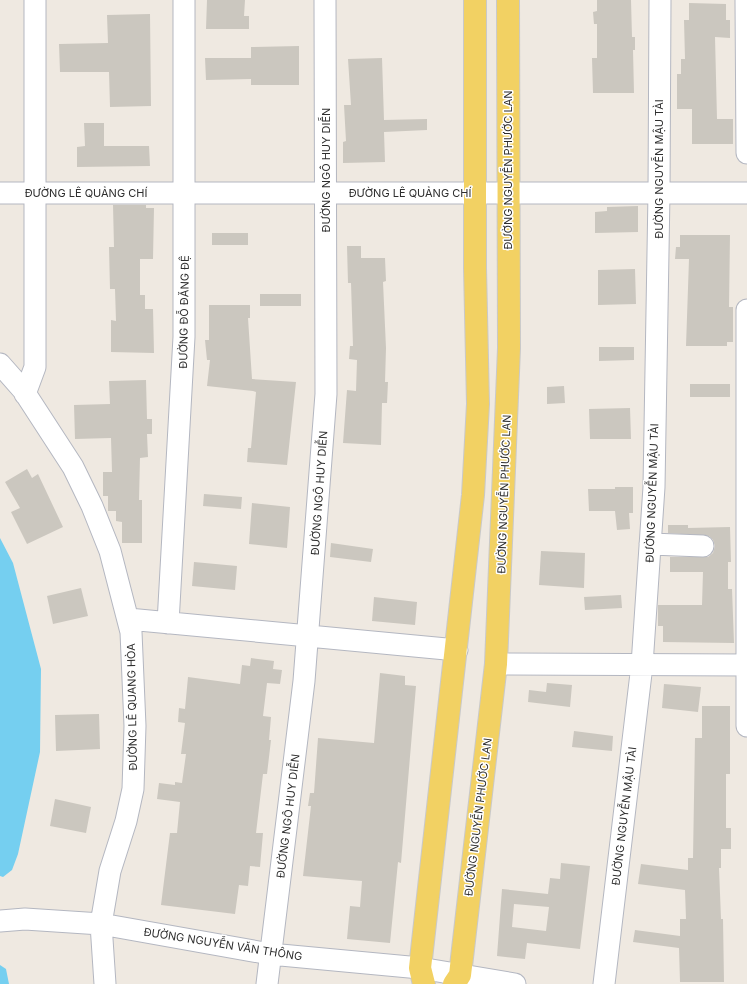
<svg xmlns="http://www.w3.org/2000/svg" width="747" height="984" font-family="Inter,sans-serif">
	<rect width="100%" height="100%" fill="#efe9e1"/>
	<path fill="#75cff0" d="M 0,538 L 13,563 L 41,669 L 40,752 L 18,854 L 12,870 L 3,877 L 0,876 Z
		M 0,965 L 6,969 L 9,984 L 0,984 Z"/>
	<path fill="#cbc7bf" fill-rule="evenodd" d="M 207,0 L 245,0 L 244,16 L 249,16 L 249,29 L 206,29 Z
		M 597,0 L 631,0 L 632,37 L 635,37 L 635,50 L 633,50 L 634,93 L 593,93 L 592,58 L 597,58 L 597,24 L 594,24 L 593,12 L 597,11 Z
		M 689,3 L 726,4 L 726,20 L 730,20 L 730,38 L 715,37 L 717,119 L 733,119 L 733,144 L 692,144 L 692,109 L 677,109 L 677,74 L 681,74 L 681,59 L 685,59 L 684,20 L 689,20 Z
		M 150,14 L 151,106 L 110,107 L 109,72 L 60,72 L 59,44 L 108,43 L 107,15 Z
		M 299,46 L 299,85 L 251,85 L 251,79 L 206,80 L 205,58 L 251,58 L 251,47 Z
		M 382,58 L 384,120 L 427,119 L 427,130 L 384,132 L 385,162 L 343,163 L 343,142 L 346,141 L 344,105 L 351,105 L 348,59 Z
		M 84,123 L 104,123 L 104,146 L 149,146 L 150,166 L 77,167 L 77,147 L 85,146 Z
		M 113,205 L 146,205 L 146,208 L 154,208 L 153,259 L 140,259 L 140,295 L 145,295 L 145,309 L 153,309 L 154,353 L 111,352 L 111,320 L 116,321 L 115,289 L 110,289 L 109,247 L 114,247 Z
		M 638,206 L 638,232 L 595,233 L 595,212 L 607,211 L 607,207 Z
		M 212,233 L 248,233 L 248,245 L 212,245 Z
		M 680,235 L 730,235 L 729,307 L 733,307 L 733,342 L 727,342 L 727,346 L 686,346 L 689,259 L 675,259 L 676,247 L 680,247 Z
		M 347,246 L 361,246 L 361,258 L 385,258 L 386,281 L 383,282 L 386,348 L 385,382 L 388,382 L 387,403 L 382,403 L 381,445 L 343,443 L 347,390 L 356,391 L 357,360 L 349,359 L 350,346 L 353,346 L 351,283 L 348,283 Z
		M 635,269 L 636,304 L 598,305 L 598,270 Z
		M 260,294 L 301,294 L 301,306 L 260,306 Z
		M 209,305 L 250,305 L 250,318 L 248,318 L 252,379 L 296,382 L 287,465 L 247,462 L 248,448 L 251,448 L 256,392 L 253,391 L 207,386 L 210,360 L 207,360 L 205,340 L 209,340 Z
		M 599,347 L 634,347 L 634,360 L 599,361 Z
		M 146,380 L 147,419 L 152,419 L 152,434 L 147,434 L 148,457 L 140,458 L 139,500 L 142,500 L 142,543 L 122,543 L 122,522 L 116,521 L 116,511 L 108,511 L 108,496 L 103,496 L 103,472 L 112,472 L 111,438 L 75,439 L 74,405 L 110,404 L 109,381 Z
		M 690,384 L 730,384 L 730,397 L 690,397 Z
		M 564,386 L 565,403 L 547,404 L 547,387 Z
		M 630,408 L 631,439 L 590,439 L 589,409 Z
		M 27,469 L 32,478 L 38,474 L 63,527 L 27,544 L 11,512 L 20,508 L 5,482 Z
		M 615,487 L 633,487 L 633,513 L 629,513 L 630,529 L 617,530 L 615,511 L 589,511 L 588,489 L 615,489 Z
		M 204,494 L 242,497 L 241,509 L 203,506 Z
		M 252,503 L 290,507 L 287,548 L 249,544 Z
		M 668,525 L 688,525 L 688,528 L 730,527 L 731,562 L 728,562 L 728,589 L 732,589 L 734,643 L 663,642 L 663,626 L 658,626 L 658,605 L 702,605 L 703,572 L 670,572 L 670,557 L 708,557 L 713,553 L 715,546 L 713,540 L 709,536 L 668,533 Z
		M 331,543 L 373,549 L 371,562 L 330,557 Z
		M 541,551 L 585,553 L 584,588 L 539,585 Z
		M 194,562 L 237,566 L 235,590 L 192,586 Z
		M 81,588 L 88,616 L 53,624 L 47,596 Z
		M 621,595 L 622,608 L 585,610 L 584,597 Z
		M 374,597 L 417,602 L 415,625 L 372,621 Z
		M 251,658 L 274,661 L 273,669 L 282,670 L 280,684 L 267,683 L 263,716 L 271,717 L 269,740 L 271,740 L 267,774 L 263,774 L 256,833 L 263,833 L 260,867 L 250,866 L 248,886 L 239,885 L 235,914 L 161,905 L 170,833 L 177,833 L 180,802 L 157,799 L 159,783 L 175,785 L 175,782 L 182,783 L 186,754 L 181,754 L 185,723 L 178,722 L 179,708 L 185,709 L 188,677 L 240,684 L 242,665 L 250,666 Z
		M 380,673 L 405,676 L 405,685 L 416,686 L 401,863 L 398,862 L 390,943 L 347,939 L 350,906 L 360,907 L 362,881 L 303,876 L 311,806 L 308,806 L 310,793 L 314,793 L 318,738 L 374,743 Z
		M 547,683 L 572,685 L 570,707 L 528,702 L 529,690 L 546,692 Z
		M 664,684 L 701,687 L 698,712 L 662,708 Z
		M 702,706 L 730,706 L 730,774 L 726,774 L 726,828 L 731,828 L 731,849 L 721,849 L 721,868 L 719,868 L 721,919 L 723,919 L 724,982 L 680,982 L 679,948 L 633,942 L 635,930 L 680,936 L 680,919 L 686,919 L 685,890 L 638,884 L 641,864 L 688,870 L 688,858 L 693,858 L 695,738 L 702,738 Z
		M 99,714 L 100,749 L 56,751 L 55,715 Z
		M 574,731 L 613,736 L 612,751 L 572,747 Z
		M 55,799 L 91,807 L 86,833 L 50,826 Z
		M 561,863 L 590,866 L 580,949 L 527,943 L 525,959 L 497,956 L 502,889 L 548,894 L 550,878 L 560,879 ZM 514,904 L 549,907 L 546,931 L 512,927 Z"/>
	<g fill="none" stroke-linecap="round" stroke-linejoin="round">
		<defs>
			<path id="minor" d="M 746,0 L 747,153
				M 0,193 L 747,193
				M 747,310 L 747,726
				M 0,364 L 23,390 L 73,467 L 92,506 L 110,551 L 131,632 L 135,726 L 133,789 L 126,821 L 110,871 L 101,924 L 105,984
				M 25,394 L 35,367 L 35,0
				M 650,544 L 703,546
				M 128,619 L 457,650
				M 168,623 L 184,337 L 184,0
				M 496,664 L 747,665
				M 0,921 L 25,919 L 101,924 L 270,954 L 420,968 L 515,984
				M 267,984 L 304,681 L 326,394 L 325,0
				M 604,984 L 642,665 L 654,487 L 659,193 L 660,0"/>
			<path id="major" d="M 424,984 L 420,968 L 473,495 L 478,404 L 475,268 L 475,0
				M 454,984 L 460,975 L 496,664 L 509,348 L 508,0"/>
		</defs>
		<use href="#minor" stroke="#b4b7c1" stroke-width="23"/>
		<use href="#major" stroke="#c9c9c9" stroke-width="24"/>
		<use href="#minor" stroke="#fff" stroke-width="21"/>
		<use href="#major" stroke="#f2d163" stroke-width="22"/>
	</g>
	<g text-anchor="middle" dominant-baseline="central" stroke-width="3" stroke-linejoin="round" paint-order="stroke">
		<g font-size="11" fill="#2e2e2e" stroke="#fff">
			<text transform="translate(659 169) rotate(-90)">ĐƯỜNG NGUYỄN MẬU TÀI</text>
			<text transform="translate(326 170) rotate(-90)">ĐƯỜNG NGÔ HUY DIỄN</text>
			<text transform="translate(508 170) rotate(-90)">ĐƯỜNG NGUYỄN PHƯỚC LAN</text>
			<text x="86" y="193">ĐƯỜNG LÊ QUẢNG CHÍ</text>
			<text x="410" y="193">ĐƯỜNG LÊ QUẢNG CHÍ</text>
			<text transform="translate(184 312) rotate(-89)">ĐƯỜNG ĐỖ ĐĂNG ĐỆ</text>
			<text transform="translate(319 493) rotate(-86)">ĐƯỜNG NGÔ HUY DIỄN</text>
			<text transform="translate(652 493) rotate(-88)">ĐƯỜNG NGUYỄN MẬU TÀI</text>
			<text transform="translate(504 494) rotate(-88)">ĐƯỜNG NGUYỄN PHƯỚC LAN</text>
			<text transform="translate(132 707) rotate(-91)">ĐƯỜNG LÊ QUANG HÒA</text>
			<text transform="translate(288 816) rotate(-83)">ĐƯỜNG NGÔ HUY DIỄN</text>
			<text transform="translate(624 816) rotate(-83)">ĐƯỜNG NGUYỄN MẬU TÀI</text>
			<text transform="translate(478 817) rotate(-83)">ĐƯỜNG NGUYỄN PHƯỚC LAN</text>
			<text transform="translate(223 944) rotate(9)">ĐƯỜNG NGUYỄN VĂN THÔNG</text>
		</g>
	</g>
</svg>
